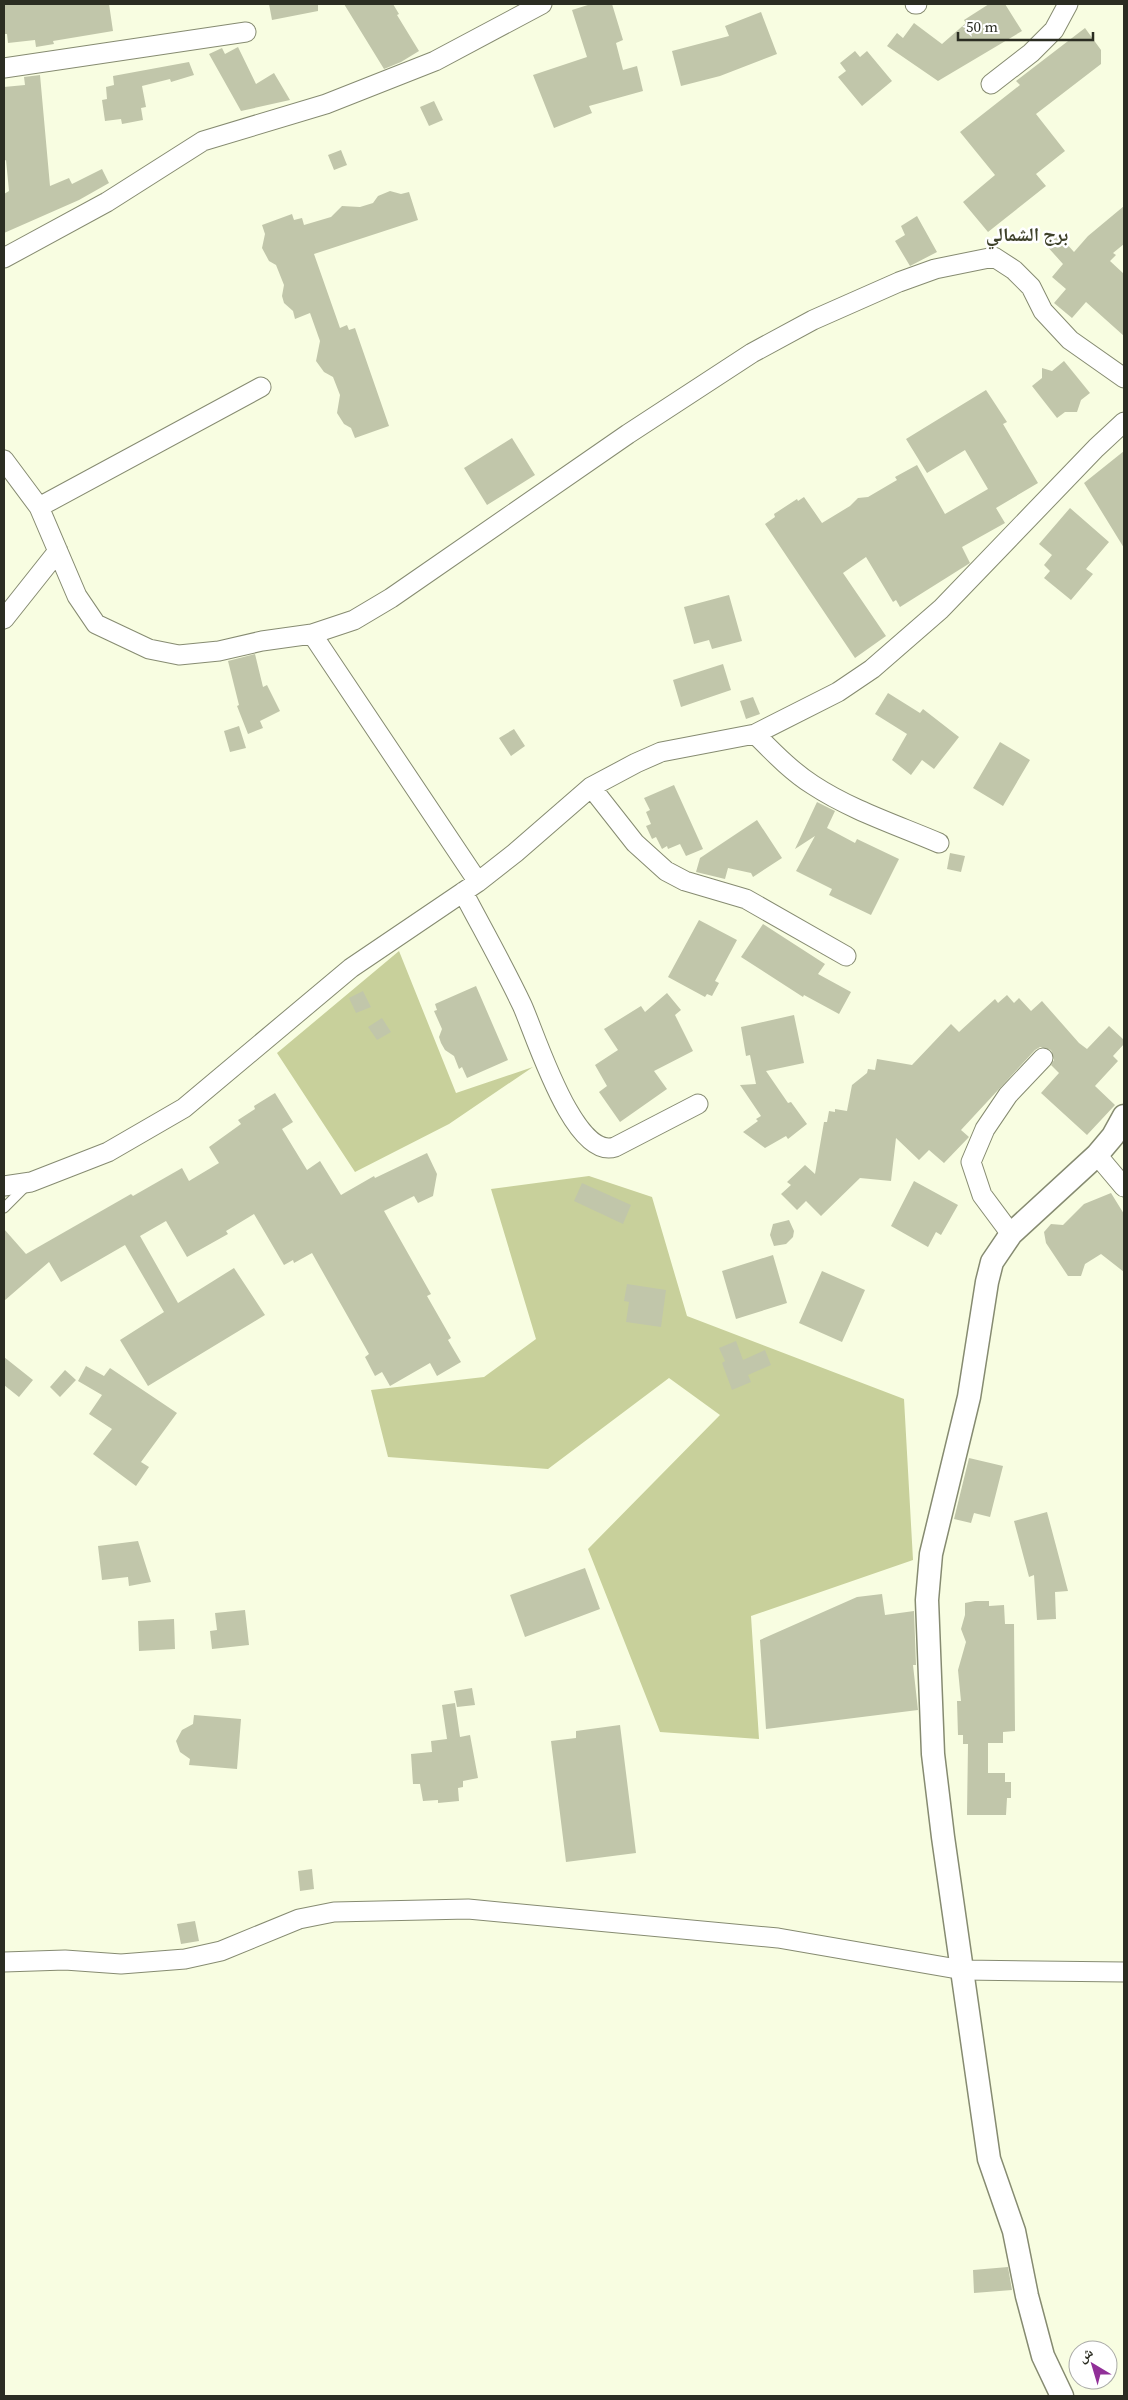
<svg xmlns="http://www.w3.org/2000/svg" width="1128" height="2400" font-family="'Source Serif 4','Noto Naskh Arabic',serif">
	<rect width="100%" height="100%" fill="#f8fde1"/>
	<path fill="#c8d09b" d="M 399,951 L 456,1093 L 533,1067 L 449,1124 L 355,1172 L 277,1053 Z
		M 589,1176 L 652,1197 L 687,1316 L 904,1399 L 913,1560 L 751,1616 L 759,1739 L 660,1732 L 588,1549 L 720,1415 L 669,1378 L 548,1469 L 388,1457 L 371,1390 L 484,1377 L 536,1339 L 491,1189 Z"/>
	<path fill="#c1c6aa" d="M 4,4 L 109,4 L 113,31 L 53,41 L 54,44 L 36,47 L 35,40 L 8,43 L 7,34 L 4,34 Z
		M 269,4 L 318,4 L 318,11 L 272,20 Z
		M 344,4 L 393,4 L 399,14 L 397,15 L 419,51 L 401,62 L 384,69 Z
		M 591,4 L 612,4 L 623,40 L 616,43 L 623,70 L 637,66 L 643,91 L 589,106 L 592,113 L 554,128 L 533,75 L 587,57 L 572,10 Z
		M 989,4 L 1005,4 L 1022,31 L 938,81 L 887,46 L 897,33 L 903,38 L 914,23 L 942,44 L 966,23 L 964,20 Z
		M 761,12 L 777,54 L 720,76 L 681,86 L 672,51 L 729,36 L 725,26 Z
		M 1085,28 L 1101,50 L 1101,64 L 1036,114 L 1065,151 L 1036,174 L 1046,186 L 988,232 L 963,202 L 995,175 L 960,132 L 1020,85 L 1016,81 Z
		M 238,47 L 256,84 L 274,73 L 290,100 L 241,111 L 209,54 L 222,48 L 225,54 Z
		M 855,51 L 860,57 L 867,51 L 892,81 L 862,106 L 838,77 L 846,71 L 840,63 Z
		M 189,62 L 194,75 L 171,82 L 170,79 L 142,86 L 146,107 L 141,108 L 143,120 L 122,124 L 121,119 L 105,121 L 102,100 L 107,99 L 106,87 L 114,85 L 113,76 Z
		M 40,75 L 50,186 L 69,178 L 72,184 L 102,169 L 109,183 L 79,200 L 4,233 L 4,194 L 9,191 L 6,160 L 4,161 L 4,87 L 25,85 L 24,77 Z
		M 434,101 L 443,120 L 429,126 L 420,107 Z
		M 341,150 L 347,165 L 334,170 L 328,155 Z
		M 390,191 L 401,194 L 409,192 L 418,220 L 314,254 L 340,328 L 347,325 L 349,330 L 355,328 L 389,426 L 355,438 L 351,428 L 344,424 L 337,413 L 340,395 L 333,377 L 324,372 L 316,361 L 320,341 L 310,313 L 295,319 L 293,311 L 284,303 L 282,296 L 284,285 L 276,265 L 269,261 L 262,248 L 265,234 L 262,225 L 292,214 L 294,220 L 302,218 L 304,225 L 331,217 L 342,206 L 360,207 L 373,203 L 378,196 Z
		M 1124,206 L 1124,244 L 1113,253 L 1116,255 L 1110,261 L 1124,274 L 1124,336 L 1086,302 L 1072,318 L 1054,303 L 1066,289 L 1052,277 L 1063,264 L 1045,244 L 1057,233 L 1074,252 L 1088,236 Z
		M 917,216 L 937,252 L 910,266 L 895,241 L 905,235 L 901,226 Z
		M 1064,361 L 1090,393 L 1081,400 L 1077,412 L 1065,412 L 1057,418 L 1032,386 L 1042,378 L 1042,368 L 1052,371 Z
		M 986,390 L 1007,422 L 1003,424 L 1038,483 L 996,508 L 1005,523 L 962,547 L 970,563 L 900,607 L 896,600 L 893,602 L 866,557 L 843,573 L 886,636 L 855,658 L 765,524 L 775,517 L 774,514 L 797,499 L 798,501 L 804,497 L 822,523 L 850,506 L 858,498 L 868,497 L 897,480 L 895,477 L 917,465 L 945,514 L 988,489 L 965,450 L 927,473 L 906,439 Z
		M 512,438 L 535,475 L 487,505 L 464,468 Z
		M 1124,451 L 1124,548 L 1084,483 Z
		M 1070,508 L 1109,542 L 1086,569 L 1093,574 L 1071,600 L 1044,578 L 1050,571 L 1044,565 L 1052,555 L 1039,544 Z
		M 729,595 L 742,641 L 712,649 L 709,640 L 694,644 L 684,607 Z
		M 255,654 L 263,687 L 267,685 L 280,711 L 260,721 L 263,728 L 248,734 L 237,706 L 239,705 L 228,661 Z
		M 723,664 L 731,690 L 681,707 L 673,680 Z
		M 888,693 L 920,713 L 923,709 L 959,737 L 934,769 L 922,760 L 911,775 L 892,760 L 907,734 L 875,714 Z
		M 753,697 L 760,714 L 746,719 L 740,701 Z
		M 239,726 L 246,748 L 230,752 L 224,731 Z
		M 514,729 L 525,746 L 511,756 L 499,738 Z
		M 1000,742 L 1030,760 L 1003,806 L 973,788 Z
		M 674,785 L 703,849 L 686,856 L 680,844 L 668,849 L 667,846 L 662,849 L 656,837 L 652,839 L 646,826 L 651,824 L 646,812 L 650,810 L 644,798 Z
		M 817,802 L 835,811 L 827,828 L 855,843 L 857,839 L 899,859 L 871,915 L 829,895 L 832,889 L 796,871 L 815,836 L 795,849 Z
		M 757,820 L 782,858 L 753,877 L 751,873 L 728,868 L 725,879 L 696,872 L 700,858 Z
		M 950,853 L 965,856 L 961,872 L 947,869 Z
		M 699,920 L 737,940 L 715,981 L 719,983 L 712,996 L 707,994 L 705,997 L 668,977 Z
		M 763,924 L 825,964 L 818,974 L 851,992 L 839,1014 L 804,995 L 803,997 L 741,957 Z
		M 476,986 L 508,1060 L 467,1078 L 462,1067 L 459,1069 L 454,1056 L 445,1050 L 441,1043 L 439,1037 L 442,1029 L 434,1011 L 437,1010 L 435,1004 Z
		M 363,991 L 371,1007 L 356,1013 L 349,998 Z
		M 667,993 L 681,1010 L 675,1015 L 693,1051 L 654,1071 L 667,1089 L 620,1122 L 599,1092 L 607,1086 L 595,1065 L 618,1050 L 604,1029 L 641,1006 L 645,1012 Z
		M 1007,995 L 1014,1003 L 1019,998 L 1031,1011 L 1042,1001 L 1079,1043 L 1087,1049 L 1109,1026 L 1124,1040 L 1124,1044 L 1113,1056 L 1118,1061 L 1095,1086 L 1115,1105 L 1087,1135 L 1041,1093 L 1059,1073 L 1051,1065 L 1054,1060 L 1051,1050 L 1040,1047 L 1035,1050 L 961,1130 L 969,1137 L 944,1163 L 929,1150 L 919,1160 L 896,1138 L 891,1181 L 860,1178 L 821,1216 L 806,1201 L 797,1210 L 781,1194 L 791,1185 L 787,1182 L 805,1165 L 815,1174 L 824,1122 L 827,1122 L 829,1111 L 835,1112 L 835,1109 L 847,1111 L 852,1085 L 867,1073 L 868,1069 L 875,1070 L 877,1059 L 912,1065 L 951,1024 L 959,1032 L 995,999 L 998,1003 Z
		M 794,1015 L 804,1063 L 766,1071 L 788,1103 L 791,1102 L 807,1124 L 788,1139 L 786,1136 L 765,1148 L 743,1132 L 758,1121 L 756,1119 L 761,1116 L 740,1085 L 756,1084 L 750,1055 L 746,1056 L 741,1027 Z
		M 382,1018 L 391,1032 L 377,1040 L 368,1027 Z
		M 275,1093 L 293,1122 L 282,1129 L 307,1170 L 320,1161 L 341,1195 L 374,1176 L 375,1178 L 427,1153 L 437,1174 L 433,1196 L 418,1203 L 414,1196 L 384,1211 L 431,1294 L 427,1296 L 451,1338 L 448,1340 L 461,1362 L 437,1376 L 430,1363 L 390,1386 L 382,1372 L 375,1376 L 365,1357 L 369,1354 L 312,1253 L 294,1263 L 293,1260 L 284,1265 L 254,1214 L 226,1231 L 228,1234 L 187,1257 L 166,1221 L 140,1236 L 178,1303 L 234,1268 L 265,1315 L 148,1386 L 120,1340 L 164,1312 L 125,1245 L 61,1282 L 49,1262 L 4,1301 L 4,1229 L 26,1254 L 131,1194 L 133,1196 L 182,1168 L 189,1181 L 219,1163 L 209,1147 L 241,1124 L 238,1120 L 255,1109 L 254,1106 Z
		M 914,1181 L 958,1205 L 941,1235 L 936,1232 L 928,1247 L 891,1226 Z
		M 582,1183 L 631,1205 L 623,1224 L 574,1201 Z
		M 1111,1193 L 1124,1214 L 1124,1272 L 1101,1254 L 1085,1264 L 1081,1276 L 1068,1276 L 1046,1243 L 1044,1232 L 1051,1224 L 1063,1225 L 1084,1204 Z
		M 789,1220 L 794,1231 L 793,1237 L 786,1244 L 774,1246 L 770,1235 L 773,1224 Z
		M 773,1255 L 787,1303 L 736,1319 L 722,1271 Z
		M 822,1271 L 865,1290 L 842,1342 L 799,1323 Z
		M 627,1284 L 666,1290 L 661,1327 L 626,1322 L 629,1302 L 624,1301 Z
		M 736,1341 L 743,1360 L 765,1350 L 771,1365 L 748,1375 L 751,1382 L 732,1390 L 722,1363 L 725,1361 L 719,1348 Z
		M 4,1357 L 33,1380 L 19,1397 L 4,1385 Z
		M 86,1366 L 104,1376 L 110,1368 L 177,1413 L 141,1462 L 149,1467 L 136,1486 L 93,1454 L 112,1429 L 89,1414 L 102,1395 L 78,1381 Z
		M 65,1370 L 76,1380 L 60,1397 L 50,1387 Z
		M 969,1458 L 1003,1466 L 990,1517 L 974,1513 L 971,1523 L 954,1519 Z
		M 1047,1512 L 1068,1591 L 1055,1592 L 1056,1619 L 1037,1620 L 1034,1575 L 1029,1577 L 1014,1521 Z
		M 138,1541 L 151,1582 L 129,1586 L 128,1577 L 102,1580 L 98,1546 Z
		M 585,1568 L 600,1609 L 525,1637 L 510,1595 Z
		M 882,1594 L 885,1615 L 914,1611 L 916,1665 L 913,1665 L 918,1710 L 766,1729 L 760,1640 L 857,1597 Z
		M 975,1601 L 989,1601 L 989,1606 L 1004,1605 L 1005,1624 L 1014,1624 L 1015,1731 L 1003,1732 L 1003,1743 L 988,1743 L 988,1773 L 1005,1773 L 1005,1782 L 1011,1782 L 1011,1798 L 1007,1798 L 1006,1815 L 967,1815 L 968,1744 L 963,1744 L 963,1735 L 958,1735 L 957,1701 L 961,1701 L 958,1670 L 966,1642 L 961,1629 L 965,1615 L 965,1603 Z
		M 245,1610 L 249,1645 L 212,1649 L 210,1631 L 217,1630 L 215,1613 Z
		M 174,1619 L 175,1649 L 139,1651 L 138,1621 Z
		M 472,1688 L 475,1705 L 457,1707 L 454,1691 Z
		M 455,1703 L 460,1737 L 470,1735 L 478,1778 L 463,1781 L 463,1787 L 458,1788 L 459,1801 L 438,1803 L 438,1800 L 423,1801 L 420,1784 L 413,1784 L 411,1754 L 432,1752 L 431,1741 L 447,1739 L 442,1705 Z
		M 194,1715 L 241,1719 L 237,1769 L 189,1765 L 190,1759 L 180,1752 L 176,1741 L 182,1730 L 193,1724 Z
		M 620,1725 L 636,1853 L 566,1862 L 551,1741 L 576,1738 L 576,1731 Z
		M 312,1869 L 314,1889 L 300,1891 L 298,1871 Z
		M 195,1921 L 199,1941 L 181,1944 L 177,1924 Z
		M 1008,2267 L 1012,2290 L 974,2293 L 973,2270 Z"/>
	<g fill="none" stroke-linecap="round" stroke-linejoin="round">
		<defs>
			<path id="service" d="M 4,1208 L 27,1185"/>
			<path id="minor" d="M 915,4 L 917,4
				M 4,68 L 246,32
				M 991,84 L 1031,53 L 1054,30 L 1068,4
				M 4,258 L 107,202 L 203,141 L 326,104 L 435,61 L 542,4
				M 4,460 L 39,507 L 77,596 L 96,624 L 149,649 L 179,655 L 219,651 L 262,641 L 312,634 L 354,620 L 391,598 L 628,434 L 752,353 L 813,320 L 899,282 L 935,269 L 994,257 L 1014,270 L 1031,287 L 1043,311 L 1070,340 L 1124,378
				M 39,507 L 261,387
				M 4,619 L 58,551
				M 312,634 L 478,882
				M 755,734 C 773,752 791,771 813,785 C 851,810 897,825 939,843
				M 591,787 L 635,843 L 666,871 L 685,881 L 746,899 L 846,956
				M 463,892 C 483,930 504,967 522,1005 C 535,1033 574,1161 615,1147 L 698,1104
				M 1097,1155 L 1124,1187
				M 4,1186 L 31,1182 L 108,1152 L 184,1108 L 351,968 L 478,882 L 515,853 L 591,787 L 636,763 L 661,752 L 755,734 L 838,692 L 872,669 L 941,609 L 1096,448 L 1124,422
				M 1011,1234 L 982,1195 L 971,1162 L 985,1129 L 1008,1095 L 1043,1058
				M 4,1962 L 65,1960 L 121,1964 L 185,1959 L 221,1951 L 299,1919 L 334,1912 L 468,1909 L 778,1938 L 963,1970 L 1124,1972"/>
			<path id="tertiary" d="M 1062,2396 L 1043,2356 L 1027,2296 L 1014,2231 L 989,2159 L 943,1837 L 933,1754 L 927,1600 L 931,1554 L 969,1397 L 987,1282 L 992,1262 L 1011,1234 L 1097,1155 L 1113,1136 L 1124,1116"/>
		</defs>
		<use href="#service" stroke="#868b71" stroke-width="11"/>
		<use href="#minor" stroke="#868b71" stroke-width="21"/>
		<use href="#tertiary" stroke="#868b71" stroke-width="25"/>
		<use href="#service" stroke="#fff" stroke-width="9"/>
		<use href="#minor" stroke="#fff" stroke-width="19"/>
		<use href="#tertiary" stroke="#fff" stroke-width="22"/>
	</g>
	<g text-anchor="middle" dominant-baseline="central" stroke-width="5" stroke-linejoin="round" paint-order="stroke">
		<g font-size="19" font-weight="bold" fill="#3e412a" stroke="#fff">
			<text x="1027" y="234">برج الشمالي</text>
		</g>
	</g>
	<rect width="1128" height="2400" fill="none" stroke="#2b2d22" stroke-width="10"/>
	<g transform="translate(1093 2365) rotate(322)"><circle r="24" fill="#ffffff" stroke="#aaaba7"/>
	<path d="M0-4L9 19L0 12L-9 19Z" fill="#913098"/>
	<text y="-8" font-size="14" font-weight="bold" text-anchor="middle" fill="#2b2d22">ش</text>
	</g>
	<path d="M958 32v8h135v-8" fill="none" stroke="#2b2d22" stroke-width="2.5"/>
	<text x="966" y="32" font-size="15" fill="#2b2d22" stroke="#ffffff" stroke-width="4" paint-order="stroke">50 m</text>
</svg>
